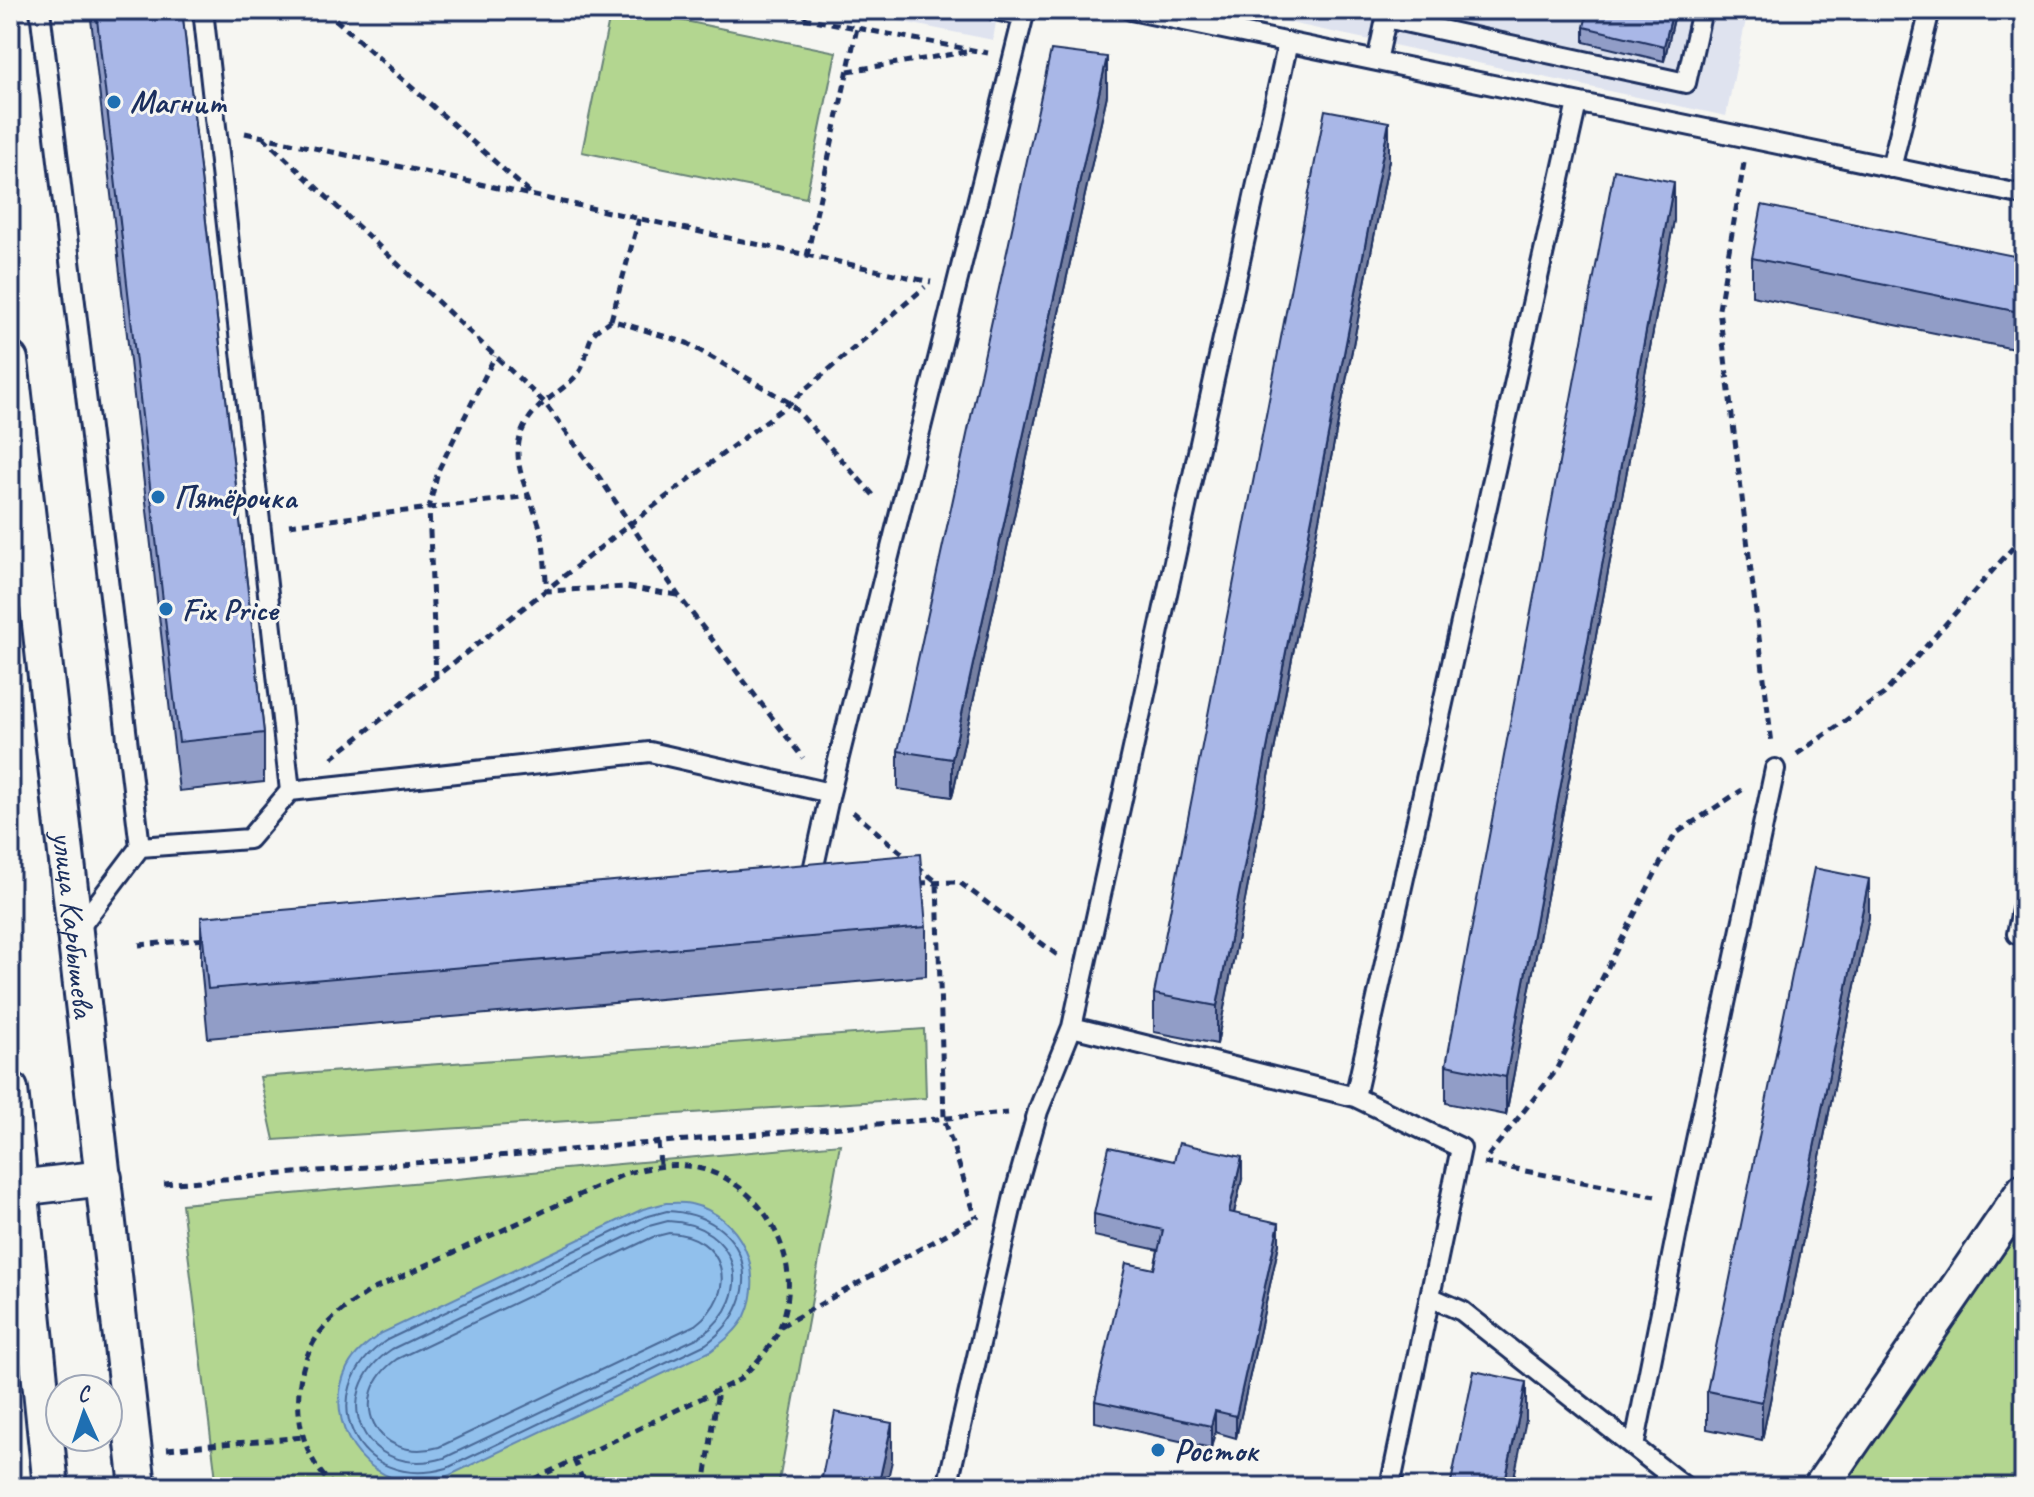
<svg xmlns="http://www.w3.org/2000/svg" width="2034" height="1497" font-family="Caveat,sans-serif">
	<rect width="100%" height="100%" fill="#f6f6f2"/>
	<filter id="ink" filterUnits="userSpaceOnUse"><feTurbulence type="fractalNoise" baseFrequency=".0125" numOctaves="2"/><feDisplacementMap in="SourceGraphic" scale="16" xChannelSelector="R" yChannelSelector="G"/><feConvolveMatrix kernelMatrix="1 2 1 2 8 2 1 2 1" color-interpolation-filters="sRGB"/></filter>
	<g filter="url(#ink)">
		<path fill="#dfe3ef" d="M 843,10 L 998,10 L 993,40 Z
			M 1229,10 L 1748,10 L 1726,116 Z"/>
		<path fill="#b3d690" stroke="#678277" stroke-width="2" d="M 611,10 L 631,10 L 836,52 L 806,198 L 582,152 Z
			M 924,1029 L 926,1098 L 274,1140 L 260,1077 Z
			M 840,1144 L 778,1487 L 217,1487 L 182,1204 Z
			M 2024,1225 L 2024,1487 L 1841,1487 Z"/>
		<path fill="#91c0ec" stroke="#6286b3" stroke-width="2" d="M 666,1203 C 674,1203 683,1202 691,1204 C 740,1215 766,1271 745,1316 C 737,1331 724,1341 711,1351 L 450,1475 C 443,1477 434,1481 426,1482 C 365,1488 321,1422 347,1368 C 355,1352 368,1343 382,1333 L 643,1209 Z"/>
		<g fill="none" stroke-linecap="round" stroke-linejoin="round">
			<path stroke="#4a6997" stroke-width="2" d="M 667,1211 C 748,1214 772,1296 706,1344 L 447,1468 C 357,1494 308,1393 387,1340 L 645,1217 Z
				M 668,1221 C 738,1224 758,1295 701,1336 L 444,1458 C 365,1481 323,1395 392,1349 L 649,1226 Z
				M 669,1233 C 726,1235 740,1292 695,1325 L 439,1447 C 376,1465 343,1397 397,1359 L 653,1237 Z"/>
			<defs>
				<path id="service" d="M 40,10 L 140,847
					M 203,10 L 290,791
					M 995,10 L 1024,16
					M 1131,10 L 2024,195
					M 1386,18 L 1686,83 L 1702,10
					M 1377,61 L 1388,10
					M 1891,168 L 1930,10
					M 810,884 L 830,793
					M 2024,900 L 2017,934 L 2024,936
					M 76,932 L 140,847 L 249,839 L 290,791 L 650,752 L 830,793 L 1025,10
					M 1072,1027 L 1355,1097
					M 1430,1297 L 1462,1311 L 1634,1447
					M 947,1487 L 1014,1196 L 1038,1111 L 1072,1027 L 1288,42
					M 1390,1487 L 1461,1148 L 1355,1097 L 1577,103
					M 1685,1487 L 1634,1447 L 1683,1201 L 1775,769"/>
				<g id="minor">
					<path id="s1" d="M 10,360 L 138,1487"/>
					<path d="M 10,1089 L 51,1487"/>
					<path d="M 10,1189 L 104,1178"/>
					<path d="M 1821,1487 L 2024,1191"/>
				</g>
			</defs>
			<use href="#service" stroke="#1b2f5e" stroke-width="24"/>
			<use href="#minor" stroke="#1b2f5e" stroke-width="40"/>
			<path stroke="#1b2f5e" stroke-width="5" stroke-dasharray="8 6" stroke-linecap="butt" d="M 325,10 L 530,193
				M 762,10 L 988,53
				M 848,71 L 966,52
				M 245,133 L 931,282
				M 263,137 L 544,402 L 599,477 L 678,595 L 803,758
				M 1744,163 L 1719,309 L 1772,744
				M 807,256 L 857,28
				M 611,320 L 639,219
				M 289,525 L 530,496
				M 677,595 L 626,587 L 547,591 C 545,573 545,554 542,536 C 534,497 502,459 528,420 C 540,401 562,392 577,375 C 588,363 585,342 596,331 C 600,327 607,324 611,320 L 687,343 L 790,403 L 876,498
				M 436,678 L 429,508 L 438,471 L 495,356
				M 1797,754 L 1884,694 L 2024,535
				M 332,758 L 629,525 L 790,403 L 925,287
				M 853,812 L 910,860
				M 917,866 L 937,882 L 944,1118 L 976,1218
				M 919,883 L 959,882 L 1060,957
				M 139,945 L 207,939
				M 658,1142 L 660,1165
				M 1488,1156 L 1555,1072 L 1675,834 L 1742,790
				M 1484,1163 L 1655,1196
				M 164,1184 L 1008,1113
				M 781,1326 L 979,1216
				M 167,1449 L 303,1437
				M 574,1460 L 586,1487
				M 335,1487 C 294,1453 288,1384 315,1340 C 329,1317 349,1305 370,1291 L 627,1173 C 649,1168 670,1163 693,1167 C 763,1179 808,1262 780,1327 C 771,1349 755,1364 739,1380 L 518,1487
				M 704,1487 L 718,1390"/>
			<use href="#service" stroke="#f6f6f2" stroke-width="18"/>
			<use href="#minor" stroke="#f6f6f2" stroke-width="34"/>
		</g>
		<path fill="#919dc7" stroke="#1b2f5e" stroke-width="2" d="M 90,10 L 182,10 L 264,733 L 264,782 L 179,791 Z
			M 1453,10 L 1493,10 L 1491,19 Z
			M 1676,10 L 1664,61 L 1584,42 L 1584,27 Z
			M 1107,95 L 952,797 L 898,789 L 898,751 Z
			M 1389,160 L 1217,1044 L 1154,1032 L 1154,994 Z
			M 1674,220 L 1506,1115 L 1446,1103 L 1446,1065 Z
			M 1752,258 L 2024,258 L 2024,351 L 1752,296 Z
			M 201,917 L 926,927 L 926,976 L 208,1038 L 201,965 Z
			M 1869,917 L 1762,1440 L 1707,1429 L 1707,1391 Z
			M 1242,1179 L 1234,1213 L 1279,1244 L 1236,1438 L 1215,1432 L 1211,1448 L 1095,1422 L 1095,1401 L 1154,1269 L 1158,1250 L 1094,1236 L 1094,1214 Z"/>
		<path fill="#7680a2" stroke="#1b2f5e" stroke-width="2" d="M 1673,10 L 1676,10 L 1664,61 L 1664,46 Z
			M 1107,57 L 1107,95 L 952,797 L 952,759 Z
			M 1389,122 L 1389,160 L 1217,1044 L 1217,1006 Z
			M 1674,182 L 1674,220 L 1506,1115 L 1506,1077 Z
			M 1869,879 L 1869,917 L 1762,1440 L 1762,1402 Z
			M 1242,1157 L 1242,1179 L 1229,1234 L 1229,1212 Z
			M 1279,1223 L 1279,1244 L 1236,1438 L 1236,1416 Z
			M 1526,1382 L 1526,1420 L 1512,1487 L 1504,1487 Z
			M 1215,1411 L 1215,1432 L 1211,1448 L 1211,1426 Z
			M 892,1423 L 892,1461 L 886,1487 L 878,1487 Z"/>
		<path fill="#a9b7e7" stroke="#1b2f5e" stroke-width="2" d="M 96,10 L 182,10 L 264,733 L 179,742 Z
			M 1588,10 L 1673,10 L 1664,46 L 1584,27 Z
			M 1051,50 L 1107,57 L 952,759 L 898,751 Z
			M 1325,110 L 1389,122 L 1217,1006 L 1154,994 Z
			M 1614,170 L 1674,182 L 1506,1077 L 1446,1065 Z
			M 1762,205 L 2024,258 L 2024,313 L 1752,258 Z
			M 920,854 L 926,927 L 208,989 L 201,917 Z
			M 1814,868 L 1869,879 L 1762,1402 L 1707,1391 Z
			M 1179,1143 L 1242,1157 L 1229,1212 L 1279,1223 L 1236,1416 L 1215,1411 L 1211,1426 L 1095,1401 L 1126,1263 L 1154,1269 L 1163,1230 L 1094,1214 L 1109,1147 L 1174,1161 Z
			M 1474,1371 L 1526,1382 L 1504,1487 L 1450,1487 Z
			M 835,1412 L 892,1423 L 878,1487 L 820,1487 Z"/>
	</g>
	<g fill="#1f6fb2" stroke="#f6f6f2" stroke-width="3">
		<circle cx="114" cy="102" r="8"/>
		<circle cx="158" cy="497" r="8"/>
		<circle cx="166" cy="609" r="8"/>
		<circle cx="1158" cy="1450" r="8"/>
	</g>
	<g text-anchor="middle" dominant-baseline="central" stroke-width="6" stroke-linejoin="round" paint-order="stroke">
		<g font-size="32" font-weight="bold" fill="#1b2f5e" stroke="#f6f6f2" text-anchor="start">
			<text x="130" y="102">Магнит</text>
			<text x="174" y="497">Пятёрочка</text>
			<text x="182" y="609">Fix Price</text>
			<text x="1174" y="1450">Росток</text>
		</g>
		<g font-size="32" fill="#1b2f5e" stroke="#f6f6f2">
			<text stroke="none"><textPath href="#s1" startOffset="568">улица Карбышева</textPath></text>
		</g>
	</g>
	<rect width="2034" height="1497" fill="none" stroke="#f6f6f2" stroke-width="40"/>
	<rect x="20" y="20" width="1994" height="1457" fill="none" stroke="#1b2f5e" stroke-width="3" filter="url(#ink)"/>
	<g transform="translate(84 1413) rotate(357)"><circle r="38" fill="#f6f6f2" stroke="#9ea6b7" stroke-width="2"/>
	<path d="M0-6L14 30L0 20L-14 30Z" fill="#1f6fb2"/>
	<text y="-12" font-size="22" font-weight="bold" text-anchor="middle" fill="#1b2f5e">С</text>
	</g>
</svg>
